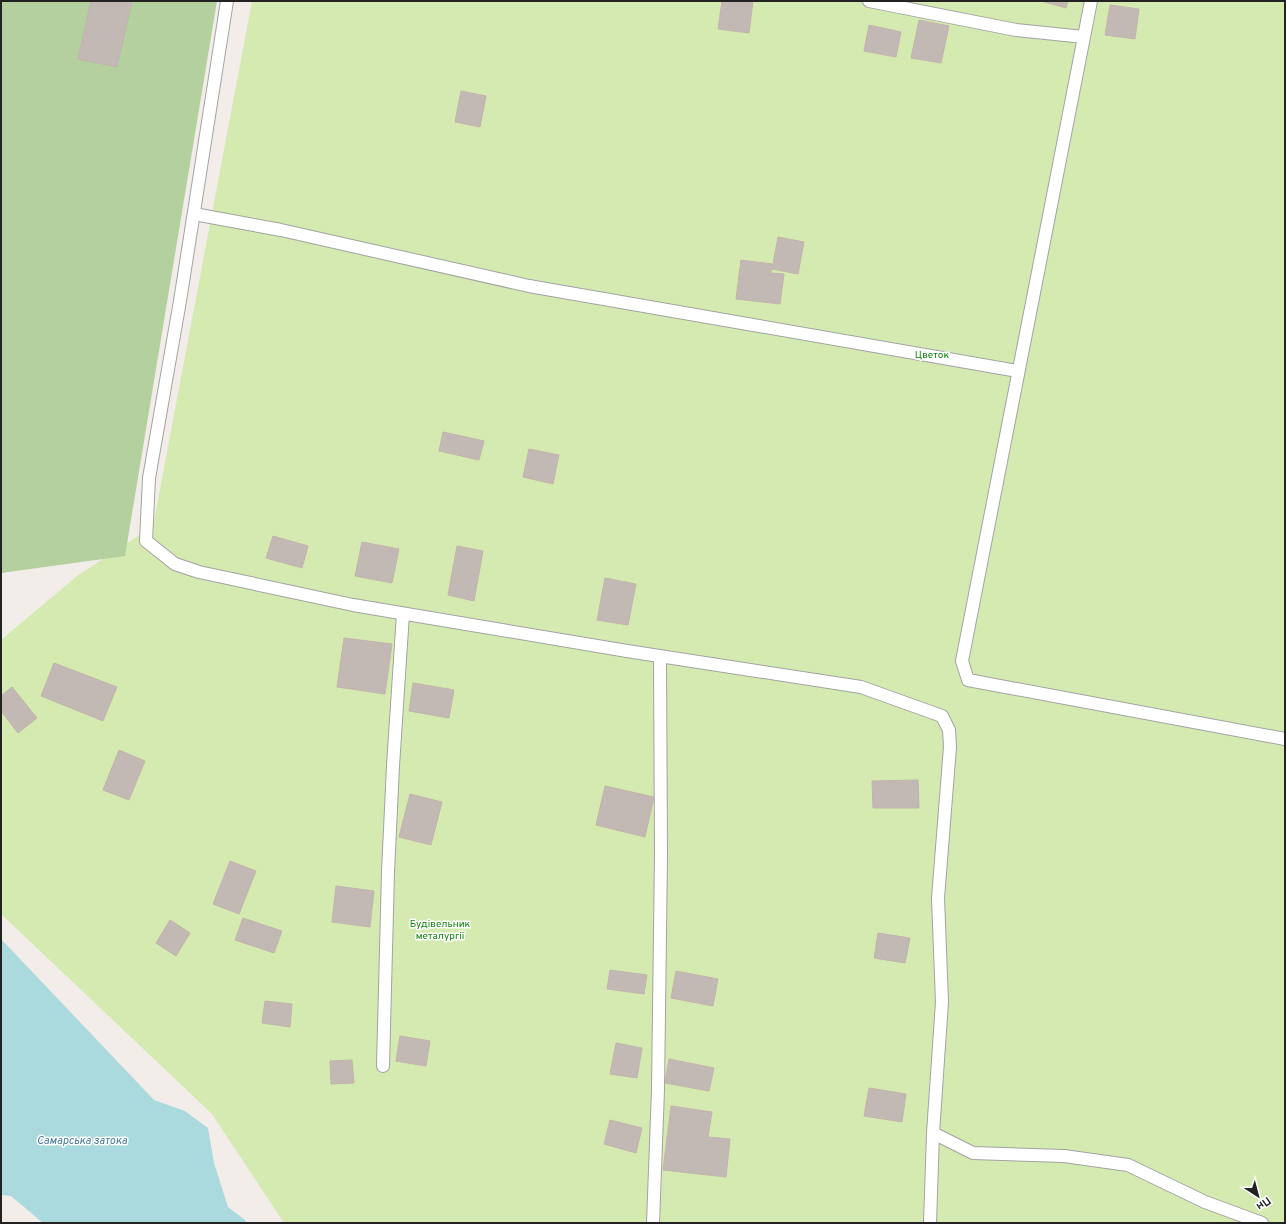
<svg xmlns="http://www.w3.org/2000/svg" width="1286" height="1224" font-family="Overpass,sans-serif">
	<rect width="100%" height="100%" fill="#f2ede9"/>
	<path fill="#d4eab0" d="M 252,1 L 1285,1 L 1285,1223 L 284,1223 L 212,1114 L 1,914 L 1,640 L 77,576 L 153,526 Z"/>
	<path fill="#b3d09e" d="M 1,1 L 217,1 L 125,556 L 1,573 Z"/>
	<path fill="#aad9de" d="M 1,939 L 154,1100 L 185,1111 L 208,1128 L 214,1163 L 228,1207 L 245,1220 L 246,1223 L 43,1223 L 11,1196 L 1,1195 Z"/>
	<path fill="#c2b9b5" stroke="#c3b3ab" d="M 91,1 L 132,1 L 117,67 L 78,59 Z
		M 722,1 L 753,1 L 749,33 L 718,29 Z
		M 1041,1 L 1068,1 L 1066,8 Z
		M 1110,5 L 1139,9 L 1135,39 L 1105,35 Z
		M 919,20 L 949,26 L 941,63 L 911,58 Z
		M 869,25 L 901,32 L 896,57 L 864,51 Z
		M 461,91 L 486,96 L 480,127 L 455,122 Z
		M 778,237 L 804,242 L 798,274 L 772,269 Z
		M 741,260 L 772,264 L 771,273 L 784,274 L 780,304 L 736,299 Z
		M 443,432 L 484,441 L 479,460 L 439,451 Z
		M 529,449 L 559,455 L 553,484 L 523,477 Z
		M 273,536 L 308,546 L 302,568 L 266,558 Z
		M 362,542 L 399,549 L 392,583 L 355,576 Z
		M 457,546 L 483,551 L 474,601 L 448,595 Z
		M 605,578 L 636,584 L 628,625 L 597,620 Z
		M 344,638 L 392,644 L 385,694 L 337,687 Z
		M 54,663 L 117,687 L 103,721 L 41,696 Z
		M 413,683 L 454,690 L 449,718 L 409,711 Z
		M 12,687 L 37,718 L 18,733 L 1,711 L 1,696 Z
		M 119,750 L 145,761 L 129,800 L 103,790 Z
		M 918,780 L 919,808 L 873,808 L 872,781 Z
		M 605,786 L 654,797 L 645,837 L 596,825 Z
		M 410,794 L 442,802 L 431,845 L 399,837 Z
		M 230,861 L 256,871 L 239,914 L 213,904 Z
		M 336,886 L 374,891 L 370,927 L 332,922 Z
		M 243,918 L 282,931 L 274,953 L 235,940 Z
		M 170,920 L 190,933 L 176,956 L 156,943 Z
		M 878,933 L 910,938 L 905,963 L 874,958 Z
		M 610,970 L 647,975 L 644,994 L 607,989 Z
		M 676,971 L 718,979 L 713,1006 L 671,998 Z
		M 265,1001 L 292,1004 L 290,1027 L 262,1023 Z
		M 400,1036 L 430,1041 L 426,1066 L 396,1061 Z
		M 616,1043 L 642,1048 L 637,1078 L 610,1074 Z
		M 669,1059 L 714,1068 L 709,1091 L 665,1083 Z
		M 352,1060 L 354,1083 L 331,1084 L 330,1061 Z
		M 869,1088 L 906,1094 L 902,1122 L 864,1116 Z
		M 671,1106 L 712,1112 L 708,1137 L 730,1139 L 726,1177 L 663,1170 Z
		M 610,1120 L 642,1128 L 636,1153 L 604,1144 Z"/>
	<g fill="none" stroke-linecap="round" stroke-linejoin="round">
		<defs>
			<path id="service" d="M 227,1 L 180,301 L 149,478 L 146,541 L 175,564 L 199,572 L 353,605 L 627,651 L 861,687 L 942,716 L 949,730 L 950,747 L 938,898 L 942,1002 L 933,1133 L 930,1223
				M 869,1 L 1016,30 L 1084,37
				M 1091,1 L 962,661 L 968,680 L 1285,739
				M 194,214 L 281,230 L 529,286 L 1018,371
				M 383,1066 L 388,872 L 393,766 L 403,614
				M 933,1133 L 973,1153 L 1064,1156 L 1128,1165 L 1205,1202 L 1262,1223
				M 653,1223 L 658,1090 L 661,855 L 660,656"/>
		</defs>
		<use href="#service" stroke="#a3a3a3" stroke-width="14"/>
		<use href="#service" stroke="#fff" stroke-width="12"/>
	</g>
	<g text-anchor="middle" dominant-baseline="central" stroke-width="3" stroke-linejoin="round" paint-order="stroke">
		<g font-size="10" fill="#12820d" stroke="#fff">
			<text x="932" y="355">Цветок</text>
			<text x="440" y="924">Будівельник<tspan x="440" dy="12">металургії</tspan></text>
		</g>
		<g font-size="11" font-style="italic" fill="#457a99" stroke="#fff">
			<text x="82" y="1141">Самарська затока</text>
		</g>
	</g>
	<rect width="1286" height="1224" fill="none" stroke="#222222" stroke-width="4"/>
	<g transform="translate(1258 1196) rotate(144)" stroke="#ffffff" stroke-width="3" paint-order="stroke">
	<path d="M0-3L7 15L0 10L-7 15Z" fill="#222222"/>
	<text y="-6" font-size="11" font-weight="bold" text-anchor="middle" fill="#222222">Пн</text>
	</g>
</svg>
